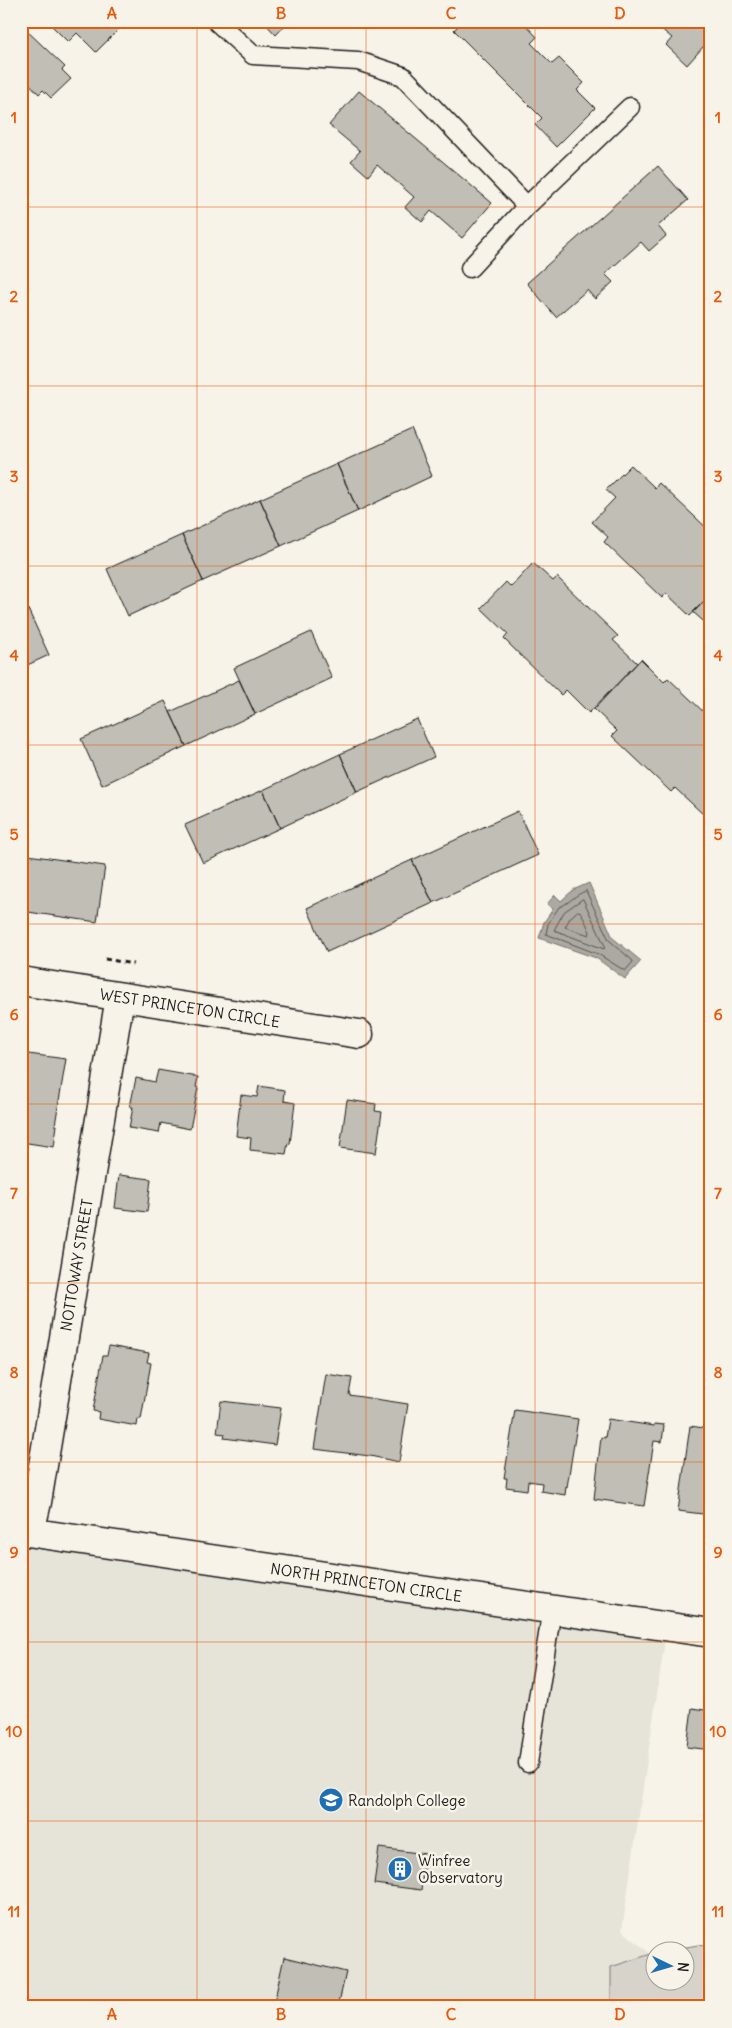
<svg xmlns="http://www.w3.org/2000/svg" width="732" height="2028" font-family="Delius,sans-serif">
	<rect width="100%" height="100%" fill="#f7f3e8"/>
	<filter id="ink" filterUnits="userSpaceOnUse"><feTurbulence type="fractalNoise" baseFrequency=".02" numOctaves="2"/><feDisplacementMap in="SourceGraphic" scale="10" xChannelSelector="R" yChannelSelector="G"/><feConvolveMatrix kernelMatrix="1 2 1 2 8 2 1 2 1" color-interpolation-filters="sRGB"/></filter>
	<g filter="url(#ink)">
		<path fill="#e6e3d9" d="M 21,1540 L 667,1626 L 622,1930 L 654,1957 L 654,1980 L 711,2007 L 21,2007 Z"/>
		<path fill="#d7d3cb" stroke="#7a7874" d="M 698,1945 L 711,1947 L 711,2007 L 611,2007 L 611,1967 L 654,1953 L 654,1980 L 684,1980 L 684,1950 L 669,1950 Z"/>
		<path fill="#aca9a2" stroke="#72716c" d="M 589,883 L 613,938 L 641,961 L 625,979 L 596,958 L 539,938 L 544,922 L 553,909 L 547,904 L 555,895 L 561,901 L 573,890 Z"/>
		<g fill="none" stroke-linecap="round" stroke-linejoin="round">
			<path stroke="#565452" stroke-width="1" d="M 586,891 L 609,940 L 633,961 L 632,963 L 625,971 L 598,954 L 546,934 L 548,924 L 559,907 C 569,904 575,894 586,891 Z
				M 583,899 L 605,946 L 604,949 L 554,930 L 564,912 Z
				M 578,911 L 581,912 L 590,932 L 589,935 L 565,927 L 570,918 Z"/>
		</g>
		<path fill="#c0beb5" stroke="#1c1c1c" d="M 56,21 L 127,21 L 96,52 L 77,33 L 68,42 L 52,26 Z
			M 263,21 L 289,21 L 276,35 Z
			M 463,21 L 522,21 L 537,37 L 531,43 L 552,64 L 559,58 L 584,83 L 577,90 L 595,108 L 556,147 L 535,125 L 542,118 L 454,30 Z
			M 652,21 L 711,21 L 711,38 L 687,65 L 666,45 L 672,38 Z
			M 23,27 L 65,67 L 62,70 L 71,79 L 51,98 L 43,90 L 39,94 L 23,77 L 21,79 L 21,29 Z
			M 359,91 L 492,203 L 462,238 L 431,211 L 422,222 L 405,207 L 414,197 L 377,165 L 368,176 L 351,161 L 360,151 L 329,125 Z
			M 658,166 L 688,200 L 658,226 L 666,236 L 649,251 L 641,242 L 605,274 L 613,282 L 595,299 L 587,290 L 556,317 L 527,283 Z
			M 412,430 L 432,476 L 358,511 L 337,464 Z
			M 337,464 L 358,511 L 281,546 L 260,499 Z
			M 631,465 L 655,488 L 659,483 L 711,532 L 711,594 L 690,616 L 666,593 L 662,598 L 604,542 L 608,537 L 592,522 L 615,498 L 606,490 Z
			M 260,499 L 281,546 L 203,581 L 182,535 Z
			M 182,535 L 203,581 L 128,616 L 107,569 Z
			M 533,563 L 553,581 L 557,577 L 618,636 L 613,640 L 637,663 L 589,713 L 566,690 L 561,695 L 504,639 L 508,634 L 481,608 L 506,582 L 511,587 Z
			M 711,594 L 711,628 L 693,612 Z
			M 27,607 L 49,655 L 21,668 L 21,610 Z
			M 311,632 L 332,678 L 255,714 L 234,668 Z
			M 641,659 L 664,682 L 668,678 L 711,719 L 711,808 L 704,815 L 675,788 L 671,792 L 612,736 L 617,731 L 594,709 Z
			M 239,680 L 255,714 L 186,746 L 170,712 Z
			M 165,701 L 186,746 L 102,785 L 81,739 Z
			M 417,719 L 434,757 L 357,792 L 340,754 Z
			M 340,754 L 357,792 L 280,828 L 263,790 Z
			M 263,790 L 280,828 L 203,863 L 185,825 Z
			M 518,811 L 538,855 L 433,903 L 412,860 Z
			M 21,854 L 105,866 L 97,922 L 21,911 Z
			M 412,860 L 433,903 L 327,952 L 307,908 Z
			M 21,1053 L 66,1059 L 55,1125 L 57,1125 L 54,1147 L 21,1142 Z
			M 158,1070 L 198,1077 L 196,1087 L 198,1088 L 190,1129 L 161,1123 L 159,1133 L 129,1128 L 133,1107 L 130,1107 L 136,1078 L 155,1082 Z
			M 259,1086 L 285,1090 L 284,1101 L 295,1103 L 290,1144 L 288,1143 L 286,1154 L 250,1150 L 251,1138 L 236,1136 L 241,1095 L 257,1097 Z
			M 347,1100 L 376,1104 L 375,1111 L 382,1112 L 376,1153 L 340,1148 Z
			M 119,1175 L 151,1179 L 147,1212 L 115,1208 Z
			M 109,1346 L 149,1353 L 147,1362 L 151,1363 L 141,1419 L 138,1419 L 137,1426 L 98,1419 L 99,1412 L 93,1411 L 103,1355 L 107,1355 Z
			M 326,1374 L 352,1378 L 349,1395 L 408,1404 L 399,1462 L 370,1456 L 314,1449 Z
			M 221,1401 L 281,1408 L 275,1445 L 224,1438 L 225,1434 L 217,1433 Z
			M 515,1410 L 578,1419 L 567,1487 L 566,1486 L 565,1495 L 541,1491 L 542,1483 L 528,1481 L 527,1490 L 506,1487 L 507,1478 L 504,1478 Z
			M 608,1419 L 654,1426 L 654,1424 L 664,1425 L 662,1442 L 654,1441 L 644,1506 L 594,1499 L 601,1437 L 605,1438 Z
			M 690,1426 L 711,1429 L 711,1515 L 678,1511 Z
			M 692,1708 L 711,1711 L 711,1750 L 687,1747 Z
			M 379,1848 L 426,1854 L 421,1890 L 374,1884 Z
			M 284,1957 L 346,1972 L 338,2007 L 288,2007 L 274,2003 Z"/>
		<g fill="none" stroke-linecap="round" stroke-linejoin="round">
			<defs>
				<path id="lane" d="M 216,21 L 253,55 L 358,61 L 403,76 L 527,206
					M 470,268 L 527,206 L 630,107
					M 528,1763 L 552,1609"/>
				<g id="street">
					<path id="s1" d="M 21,981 L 359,1034"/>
					<path id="s2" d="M 21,1531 L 711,1633"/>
					<path id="s3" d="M 30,1532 L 37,1502 L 120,997"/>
				</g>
			</defs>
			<use href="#lane" stroke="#1c1c1c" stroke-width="21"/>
			<use href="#street" stroke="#1c1c1c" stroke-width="31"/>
			<path stroke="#1c1c1c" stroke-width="3" stroke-dasharray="5 4" stroke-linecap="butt" d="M 105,959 L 133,964"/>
			<use href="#lane" stroke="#f7f3e8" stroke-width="18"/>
			<use href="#street" stroke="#f7f3e8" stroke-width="28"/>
		</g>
	</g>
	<path fill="none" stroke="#e8590c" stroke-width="1" stroke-opacity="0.55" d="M 197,21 L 197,2007M 366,21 L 366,2007M 535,21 L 535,2007M 21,207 L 711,207M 21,386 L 711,386M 21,566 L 711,566M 21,745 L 711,745M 21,924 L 711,924M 21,1104 L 711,1104M 21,1283 L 711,1283M 21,1462 L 711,1462M 21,1642 L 711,1642M 21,1821 L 711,1821"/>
	<defs>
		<symbol id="university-disc" viewBox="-11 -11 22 22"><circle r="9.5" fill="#1f6fb2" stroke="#f7f3e8"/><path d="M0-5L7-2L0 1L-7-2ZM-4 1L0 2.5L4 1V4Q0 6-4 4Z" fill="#fff"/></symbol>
		<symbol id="building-disc" viewBox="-11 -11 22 22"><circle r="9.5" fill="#1f6fb2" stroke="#f7f3e8"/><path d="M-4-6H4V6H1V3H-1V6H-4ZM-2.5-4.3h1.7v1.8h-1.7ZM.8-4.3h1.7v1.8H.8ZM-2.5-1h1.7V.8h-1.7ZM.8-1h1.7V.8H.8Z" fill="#fff"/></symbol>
	</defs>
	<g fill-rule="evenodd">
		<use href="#university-disc" x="317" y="1786" width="28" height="28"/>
		<use href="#building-disc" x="386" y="1855" width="28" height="28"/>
	</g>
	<g text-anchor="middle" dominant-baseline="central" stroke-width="5" stroke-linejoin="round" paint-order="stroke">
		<g font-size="15" fill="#1c1c1c" stroke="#f7f3e8">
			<text stroke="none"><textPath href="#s1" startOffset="171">WEST PRINCETON CIRCLE</textPath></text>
			<text stroke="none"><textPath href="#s3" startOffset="271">NOTTOWAY STREET</textPath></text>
			<text stroke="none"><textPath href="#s2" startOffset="349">NORTH PRINCETON CIRCLE</textPath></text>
		</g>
		<g font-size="15" fill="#1c1c1c" stroke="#f7f3e8" text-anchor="start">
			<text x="348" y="1800">Randolph College</text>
			<text x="418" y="1860">Winfree<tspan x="418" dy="17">Observatory</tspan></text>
		</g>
	</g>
	<rect width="732" height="2028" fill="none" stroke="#f7f3e8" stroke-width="55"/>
	<g transform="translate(670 1966) rotate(95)"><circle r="24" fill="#f7f3e8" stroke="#9f9d96"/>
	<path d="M0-4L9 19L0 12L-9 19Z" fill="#1f6fb2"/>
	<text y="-8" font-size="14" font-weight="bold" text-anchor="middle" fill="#1c1c1c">N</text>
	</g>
	<rect x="28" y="28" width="676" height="1972" fill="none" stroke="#e8590c" stroke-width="2"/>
	<g font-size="16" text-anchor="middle" font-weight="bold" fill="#e8590c">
		<text x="112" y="19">A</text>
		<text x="281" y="19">B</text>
		<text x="451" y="19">C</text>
		<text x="620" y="19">D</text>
		<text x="14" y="123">1</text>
		<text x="718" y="123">1</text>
		<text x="14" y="302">2</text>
		<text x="718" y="302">2</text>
		<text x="14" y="482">3</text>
		<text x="718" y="482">3</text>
		<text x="14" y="661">4</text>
		<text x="718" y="661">4</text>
		<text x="14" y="840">5</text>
		<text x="718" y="840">5</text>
		<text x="14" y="1020">6</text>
		<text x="718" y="1020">6</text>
		<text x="14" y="1199">7</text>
		<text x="718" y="1199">7</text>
		<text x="14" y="1378">8</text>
		<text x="718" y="1378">8</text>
		<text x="14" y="1558">9</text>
		<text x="718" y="1558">9</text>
		<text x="14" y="1737">10</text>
		<text x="718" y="1737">10</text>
		<text x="14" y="1917">11</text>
		<text x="718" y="1917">11</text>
		<text x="112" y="2020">A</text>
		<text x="281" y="2020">B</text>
		<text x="451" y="2020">C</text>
		<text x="620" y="2020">D</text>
	</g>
</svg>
